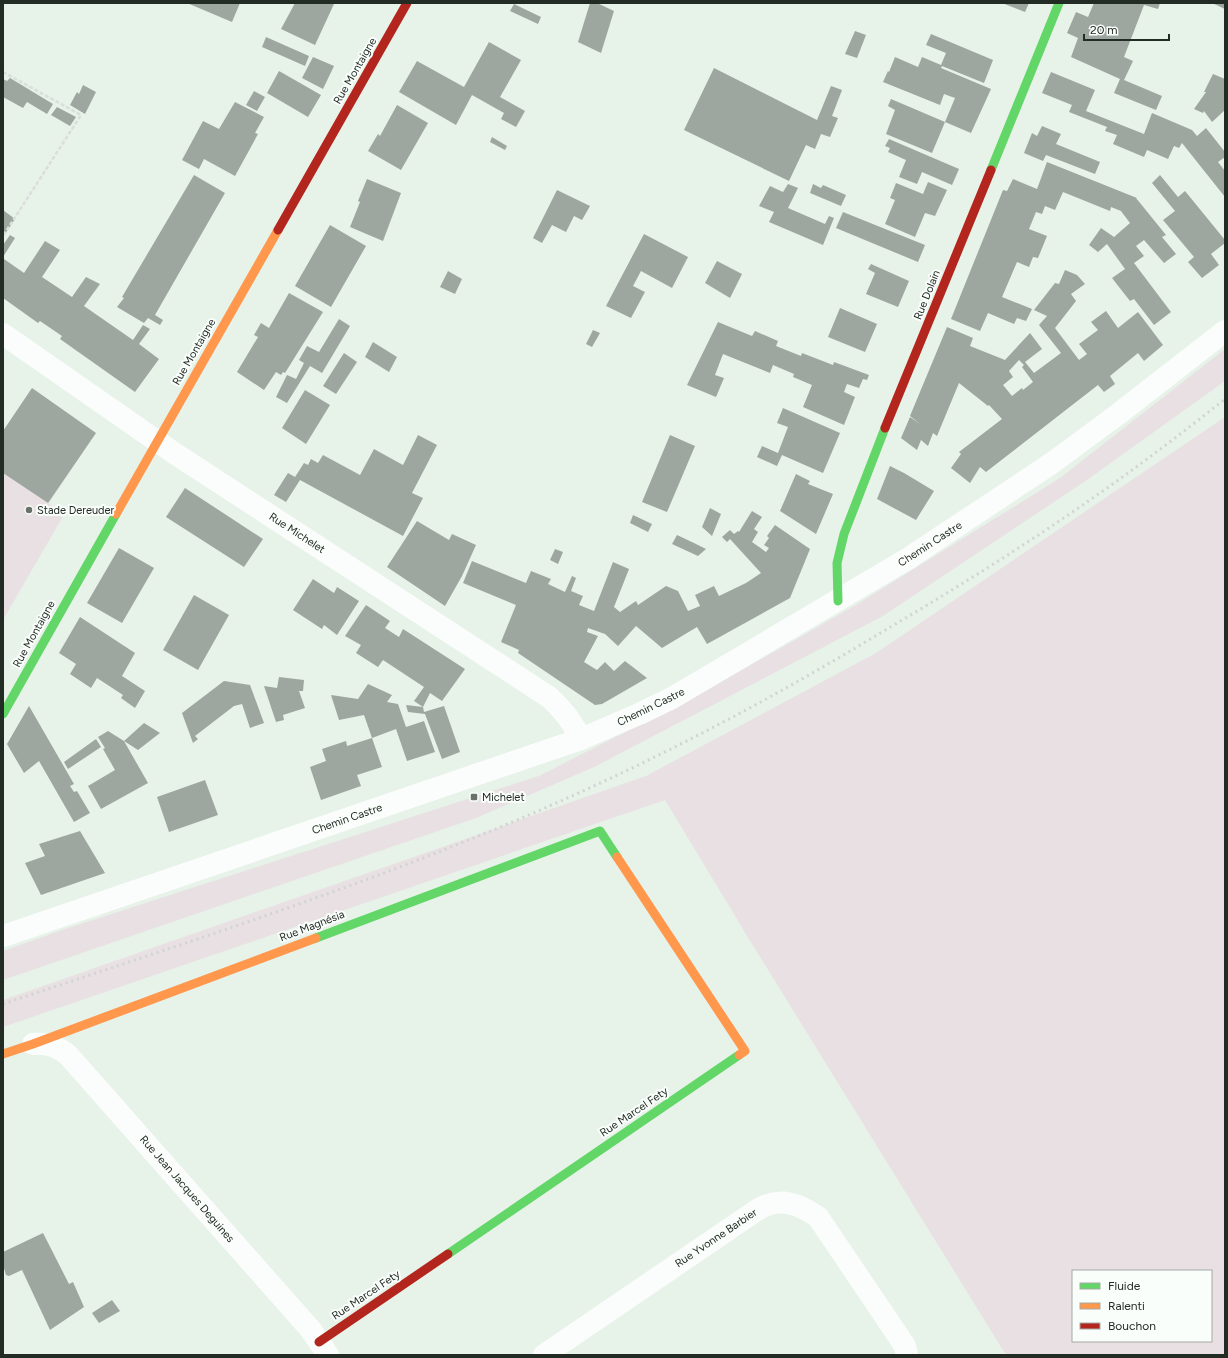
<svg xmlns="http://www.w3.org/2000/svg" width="1228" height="1358" font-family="Figtree,sans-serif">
	<rect width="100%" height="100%" fill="#e7f2e9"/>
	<path fill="#e9e0e4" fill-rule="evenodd" d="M 1225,349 L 1225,381 L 1087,480 L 883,616 L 594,767 L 476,818 L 3,980 L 3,951 L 65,929 L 539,776 L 702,693 L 856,605 L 1060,478 Z
		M 32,388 L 96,433 L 49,503 L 62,518 L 3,620 L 3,431 Z
		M 1225,417 L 1225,1355 L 1006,1355 L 749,939 L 665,800 L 3,1027 L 3,1000 L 646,776 L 876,653 ZM 1073,1271 L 1211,1271 L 1211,1341 L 1073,1341 Z"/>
	<path fill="#9da79f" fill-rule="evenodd" d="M 187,3 L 240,3 L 232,22 Z
		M 295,3 L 334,4 L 315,45 L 281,29 Z
		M 590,3 L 597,3 L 614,11 L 601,53 L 578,42 Z
		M 1002,3 L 1029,3 L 1025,12 Z
		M 1094,3 L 1160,3 L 1158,9 L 1144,5 L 1124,57 L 1133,61 L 1124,80 L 1162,96 L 1156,110 L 1114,93 L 1120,79 L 1071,57 L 1078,38 L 1067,33 L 1076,12 L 1088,17 Z
		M 1212,3 L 1225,3 L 1225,9 Z
		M 514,4 L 541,17 L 538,24 L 510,11 Z
		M 855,31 L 866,35 L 857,58 L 845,54 Z
		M 931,34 L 993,60 L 984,83 L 942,66 L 941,68 L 991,89 L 971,133 L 945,122 L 932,153 L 886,134 L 895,110 L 888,106 L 891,99 L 945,122 L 955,98 L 944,94 L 940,105 L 883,82 L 888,71 L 889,72 L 895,57 L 918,67 L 922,57 L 941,65 L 946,53 L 926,45 Z
		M 266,37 L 309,56 L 305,66 L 262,47 Z
		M 489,42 L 521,60 L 500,97 L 525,111 L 516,127 L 501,119 L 504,113 L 472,95 L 456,125 L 399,92 L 417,61 L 464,87 Z
		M 313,57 L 334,66 L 323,89 L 302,78 Z
		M 714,68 L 817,120 L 831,86 L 842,90 L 832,116 L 838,118 L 830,137 L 821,134 L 815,149 L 806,145 L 789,181 L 684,130 Z
		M 279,71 L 321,95 L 308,117 L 267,93 Z
		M 1051,72 L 1095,90 L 1086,111 L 1144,134 L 1152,113 L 1192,130 L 1197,136 L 1206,128 L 1225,152 L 1225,157 L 1218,162 L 1225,171 L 1225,197 L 1182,143 L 1179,148 L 1174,146 L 1168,159 L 1147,150 L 1144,157 L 1113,144 L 1117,135 L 1105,131 L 1107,127 L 1069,112 L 1072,105 L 1042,93 Z
		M 1213,74 L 1225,79 L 1225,110 L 1212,122 L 1204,111 L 1203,113 L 1194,109 L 1206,92 L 1204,92 Z
		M 10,78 L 53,104 L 47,114 L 27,102 L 23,108 L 3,97 L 3,79 L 7,81 Z
		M 83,85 L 96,92 L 85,114 L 70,105 L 77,92 L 79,94 Z
		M 254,91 L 265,97 L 257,111 L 246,105 Z
		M 235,102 L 264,117 L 255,133 L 258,134 L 235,176 L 204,159 L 199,169 L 182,160 L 203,121 L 219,129 Z
		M 397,105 L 428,123 L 401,170 L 368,151 L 378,134 L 380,136 Z
		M 57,107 L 76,117 L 70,126 L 51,115 Z
		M 1042,126 L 1061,134 L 1056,144 L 1100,162 L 1095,174 L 1046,155 L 1043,161 L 1024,153 L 1032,133 L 1037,136 Z
		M 492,137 L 507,146 L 505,150 L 490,142 Z
		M 889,139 L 959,169 L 952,185 L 922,172 L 917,184 L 899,177 L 906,160 L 888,152 L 890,148 L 885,146 Z
		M 1047,162 L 1137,198 L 1136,198 L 1166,235 L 1162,237 L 1176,254 L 1164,263 L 1144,240 L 1136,246 L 1144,256 L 1134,263 L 1171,312 L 1154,325 L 1134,299 L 1130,301 L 1112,278 L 1125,269 L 1107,244 L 1098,252 L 1089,245 L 1101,228 L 1114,237 L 1130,223 L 1121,211 L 1111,207 L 1110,211 L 1063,192 L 1055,210 L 1045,206 L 1042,214 L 1036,212 L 1029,229 L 1047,236 L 1038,258 L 1033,257 L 1029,267 L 1017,262 L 1002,297 L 1032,309 L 1026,321 L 1017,318 L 1014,324 L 988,313 L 980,331 L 951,319 L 1003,190 L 1007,191 L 1013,179 L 1037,189 Z
		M 194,175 L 225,193 L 155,315 L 163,320 L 160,325 L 148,318 L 144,323 L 117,307 L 124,298 L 122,297 Z
		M 1160,175 L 1178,197 L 1185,191 L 1225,240 L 1225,243 L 1211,254 L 1219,265 L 1202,278 L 1188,262 L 1194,257 L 1163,220 L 1175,211 L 1152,183 Z
		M 367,179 L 401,193 L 383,241 L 350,227 L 360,202 L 358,201 Z
		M 928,182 L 947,190 L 935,216 L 925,213 L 915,237 L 885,224 L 895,200 L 890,198 L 896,183 L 923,194 Z
		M 788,184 L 798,188 L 788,208 L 825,224 L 829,216 L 834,218 L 823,245 L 769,222 L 774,212 L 759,206 L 770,186 L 783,192 Z
		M 813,184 L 821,188 L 823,185 L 846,195 L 841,206 L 810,193 Z
		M 557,190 L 590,206 L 582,220 L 574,216 L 566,232 L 552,225 L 542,243 L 533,238 Z
		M 3,210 L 15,219 L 3,237 Z
		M 843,212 L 925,245 L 918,262 L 836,228 Z
		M 330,225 L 366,246 L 331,307 L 295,286 Z
		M 644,234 L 688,257 L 672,288 L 641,271 L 633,286 L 645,292 L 631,318 L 606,306 Z
		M 10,235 L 15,238 L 3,257 L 3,245 Z
		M 45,241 L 60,250 L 42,277 L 72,297 L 86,277 L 100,284 L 84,306 L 133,340 L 143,325 L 150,329 L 139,344 L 159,359 L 135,392 L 60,339 L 62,336 L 40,321 L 38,323 L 3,298 L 3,260 L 4,259 L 24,273 Z
		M 717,261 L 742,274 L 730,298 L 705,283 Z
		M 871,264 L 909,281 L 898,307 L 866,294 L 875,273 L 868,269 Z
		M 1065,270 L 1077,275 L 1085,284 L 1071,294 L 1076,301 L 1055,328 L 1079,360 L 1087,354 L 1079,344 L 1098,330 L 1091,322 L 1106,311 L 1118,328 L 1138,312 L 1163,345 L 1144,361 L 1138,353 L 1110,376 L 1115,384 L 1104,392 L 1098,385 L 986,472 L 980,467 L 970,483 L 951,468 L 961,454 L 959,452 L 1002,419 L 989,405 L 988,406 L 959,383 L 937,436 L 933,433 L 928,446 L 921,440 L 917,450 L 901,438 L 910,417 L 920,424 L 910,416 L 947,327 L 973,338 L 970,346 L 1005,360 L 1030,333 L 1042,349 L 1025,362 L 1034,373 L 1061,353 L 1039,325 L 1047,316 L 1034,310 L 1055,283 L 1059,284 ZM 1019,360 L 1024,365 L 1022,367 L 1033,382 L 1023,390 L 1022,388 L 1012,396 L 1003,385 L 1013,377 L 1009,371 Z
		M 448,271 L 462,279 L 455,294 L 440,287 Z
		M 289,293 L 323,312 L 285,373 L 283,372 L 281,375 L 276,372 L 264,390 L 237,372 L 258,337 L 254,335 L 261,323 L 269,328 Z
		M 840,308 L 877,324 L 865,352 L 828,337 Z
		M 339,319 L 350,326 L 322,373 L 310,366 L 287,403 L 276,397 L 287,375 L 296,379 L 304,363 L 299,360 L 307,346 L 319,352 Z
		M 718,322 L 752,336 L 755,331 L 778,341 L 776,346 L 801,356 L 802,353 L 833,365 L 834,362 L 869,375 L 867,380 L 863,379 L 859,388 L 847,384 L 844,392 L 855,397 L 844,425 L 803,407 L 812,385 L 793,377 L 794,374 L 773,365 L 770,373 L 723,354 L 715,375 L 724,378 L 716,397 L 687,385 Z
		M 593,330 L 600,333 L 592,347 L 586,344 Z
		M 373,342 L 397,357 L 389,372 L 365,357 Z
		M 344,353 L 357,362 L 336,394 L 323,386 Z
		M 32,388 L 96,433 L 48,503 L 3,473 L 3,431 Z
		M 305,390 L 330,405 L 306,444 L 282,428 Z
		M 783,408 L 840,433 L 823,473 L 782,455 L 777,466 L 757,457 L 762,446 L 778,453 L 788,427 L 777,423 Z
		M 418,435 L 437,445 L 412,493 L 423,498 L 403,536 L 300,480 L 286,502 L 274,495 L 288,473 L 295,477 L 304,463 L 308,465 L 311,459 L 318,463 L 323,455 L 360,475 L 374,449 L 403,465 Z
		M 670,435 L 695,446 L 667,512 L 642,502 Z
		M 890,466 L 904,473 L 934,491 L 916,520 L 877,499 Z
		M 796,474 L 810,481 L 808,484 L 833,494 L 816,534 L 780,511 Z
		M 185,488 L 263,539 L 244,567 L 166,517 Z
		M 710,508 L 721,514 L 712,536 L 702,527 Z
		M 752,511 L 762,517 L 754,529 L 758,532 L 752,542 L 766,552 L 769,548 L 764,545 L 769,538 L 767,536 L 775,525 L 810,549 L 790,598 L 707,644 L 697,627 L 662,648 L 636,626 L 618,646 L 605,634 L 588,628 L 587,632 L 598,636 L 584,662 L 597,670 L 605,662 L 614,671 L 625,661 L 647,678 L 602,704 L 595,705 L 518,653 L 519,650 L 501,642 L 516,605 L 463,583 L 472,561 L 526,583 L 531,571 L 551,579 L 548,584 L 565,592 L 572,576 L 576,578 L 571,591 L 583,596 L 579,605 L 594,611 L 613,562 L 629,569 L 614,607 L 620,612 L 636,601 L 638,605 L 666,586 L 678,591 L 688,611 L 700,606 L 695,595 L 714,586 L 719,596 L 746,583 L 761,573 L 730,539 L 727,542 L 722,537 L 730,530 L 734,534 L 738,531 L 739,532 Z
		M 633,515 L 652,524 L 648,532 L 630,523 Z
		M 417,521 L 449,540 L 452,534 L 476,545 L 462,576 L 445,606 L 387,567 Z
		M 677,535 L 694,543 L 706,549 L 698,556 L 672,544 Z
		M 119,548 L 154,568 L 122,623 L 87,603 Z
		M 555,549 L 563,552 L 558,564 L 550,560 Z
		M 313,579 L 334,593 L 337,587 L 359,601 L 337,635 L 324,625 L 322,629 L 293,610 Z
		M 194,595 L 229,615 L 198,670 L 163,650 Z
		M 366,605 L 390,621 L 385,628 L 399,637 L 403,629 L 465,669 L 442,701 L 430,693 L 423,707 L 424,712 L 444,706 L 460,752 L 442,759 L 425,714 L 408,712 L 406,705 L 423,707 L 414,701 L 424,687 L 383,660 L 378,667 L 356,653 L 361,645 L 345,636 Z
		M 80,617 L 135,653 L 122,676 L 145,691 L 135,708 L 121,698 L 123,695 L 97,678 L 91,688 L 70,674 L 76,664 L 59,653 Z
		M 279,677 L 304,680 L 303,691 L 299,691 L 305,708 L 283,715 L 284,720 L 276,722 L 264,686 L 277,688 Z
		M 224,681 L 250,685 L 264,723 L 250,728 L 242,704 L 234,706 L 195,736 L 198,739 L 193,743 L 182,713 Z
		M 368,684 L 392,695 L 387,702 L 398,704 L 406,727 L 424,721 L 435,752 L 407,761 L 396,729 L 372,738 L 364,715 L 339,720 L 331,695 L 358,699 Z
		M 29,706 L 74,784 L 70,786 L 74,792 L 77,791 L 90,813 L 74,822 L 39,761 L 24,773 L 7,744 Z
		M 144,723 L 160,733 L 138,750 L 124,741 Z
		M 108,731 L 124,741 L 148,783 L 101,809 L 88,786 L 115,770 L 103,749 L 105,748 L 98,737 Z
		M 372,738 L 382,767 L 357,775 L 361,786 L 321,800 L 310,767 L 326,761 L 322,749 L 346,741 L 347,746 Z
		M 96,739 L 101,747 L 68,769 L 64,762 Z
		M 205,780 L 218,815 L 169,832 L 157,797 Z
		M 80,831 L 105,873 L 41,895 L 25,863 L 45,856 L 39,844 Z
		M 43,1233 L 69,1284 L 73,1282 L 84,1307 L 50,1330 L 22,1270 L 9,1276 L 6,1275 L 3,1265 L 3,1252 Z
		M 112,1300 L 120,1311 L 99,1323 L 92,1313 Z"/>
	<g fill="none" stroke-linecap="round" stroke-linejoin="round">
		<path stroke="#dbdedb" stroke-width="2.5" stroke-dasharray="4 2" stroke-linecap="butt" d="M 3,72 L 81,115 L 3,236"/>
		<path stroke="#fbfdfc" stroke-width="22" d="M 3,334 L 174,453 L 549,697 C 564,711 571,720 581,739
			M 3,936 L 581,739 L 639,714 L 672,698 L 909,558 L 1052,463 L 1117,415 L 1225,331
			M 33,1044 C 47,1043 57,1046 68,1055 L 311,1330 L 328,1355
			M 544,1355 L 760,1208 C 782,1197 799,1204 818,1217 L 905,1346 L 907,1355"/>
		<path stroke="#63d668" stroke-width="9" d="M 991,170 L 1059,3
			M 838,601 L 837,563 L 844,534 L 885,428
			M 3,714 L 116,514
			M 316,938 L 600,831 L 617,857
			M 448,1254 L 739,1055"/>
		<path stroke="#ff974d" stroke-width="9" d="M 116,514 L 278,230
			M 617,857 L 745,1051 L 739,1055
			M 3,1054 L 33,1044 L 316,938"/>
		<path stroke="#b3261e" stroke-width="9" d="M 278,230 L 407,3
			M 885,428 L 991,170
			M 319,1342 L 448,1254"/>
		<path stroke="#d1d4d2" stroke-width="3" stroke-dasharray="2 4" stroke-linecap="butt" d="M 3,1004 C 188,942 375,883 554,804 C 665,755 773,698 877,635 C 960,586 1042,535 1121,478 C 1156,453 1191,426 1225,399"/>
	</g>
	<g fill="#68716a" stroke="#fafefb" stroke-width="1.5">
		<circle cx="29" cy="510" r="4"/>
		<rect x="470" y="793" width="8" height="8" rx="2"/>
	</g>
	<g text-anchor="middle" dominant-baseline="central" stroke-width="4" stroke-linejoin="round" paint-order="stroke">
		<g font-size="11" fill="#232b25" stroke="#fafefb">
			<text transform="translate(355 71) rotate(-60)">Rue Montaigne</text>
			<text transform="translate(927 295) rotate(-68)">Rue Dolain</text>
			<text transform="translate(194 352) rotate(-60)">Rue Montaigne</text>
			<text transform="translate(297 533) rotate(33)">Rue Michelet</text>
			<text transform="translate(930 544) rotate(-33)">Chemin Castre</text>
			<text transform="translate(34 634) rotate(-61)">Rue Montaigne</text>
			<text transform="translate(651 707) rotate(-26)">Chemin Castre</text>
			<text transform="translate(347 819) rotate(-19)">Chemin Castre</text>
			<text transform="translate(312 926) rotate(-21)">Rue Magnésia</text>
			<text transform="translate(634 1112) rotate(-34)">Rue Marcel Fety</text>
			<text transform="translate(187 1189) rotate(49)">Rue Jean Jacques Deguines</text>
			<text transform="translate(716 1238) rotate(-34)">Rue Yvonne Barbier</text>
			<text transform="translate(366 1295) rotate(-34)">Rue Marcel Fety</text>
		</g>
		<g font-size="11" fill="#232b25" stroke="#fafefb" text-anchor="start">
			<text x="37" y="510">Stade Dereuder</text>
			<text x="482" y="797">Michelet</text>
		</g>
	</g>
	<rect width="1228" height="1358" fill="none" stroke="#232b25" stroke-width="8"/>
	<rect x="1072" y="1270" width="140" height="72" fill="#fafefb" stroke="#a4aaa5"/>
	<rect x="1080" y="1283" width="20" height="6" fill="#63d668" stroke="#a4aaa5"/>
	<text x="1108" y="1290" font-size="12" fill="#232b25">Fluide</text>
	<rect x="1080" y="1303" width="20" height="6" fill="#ff974d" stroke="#a4aaa5"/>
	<text x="1108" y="1310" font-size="12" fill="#232b25">Ralenti</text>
	<rect x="1080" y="1323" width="20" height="6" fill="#b3261e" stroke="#a4aaa5"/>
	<text x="1108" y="1330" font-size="12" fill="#232b25">Bouchon</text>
	<path d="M1084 34v6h85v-6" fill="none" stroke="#232b25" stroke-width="2"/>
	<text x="1090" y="34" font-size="12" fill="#232b25" stroke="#fafefb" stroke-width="3" paint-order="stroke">20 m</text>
</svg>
